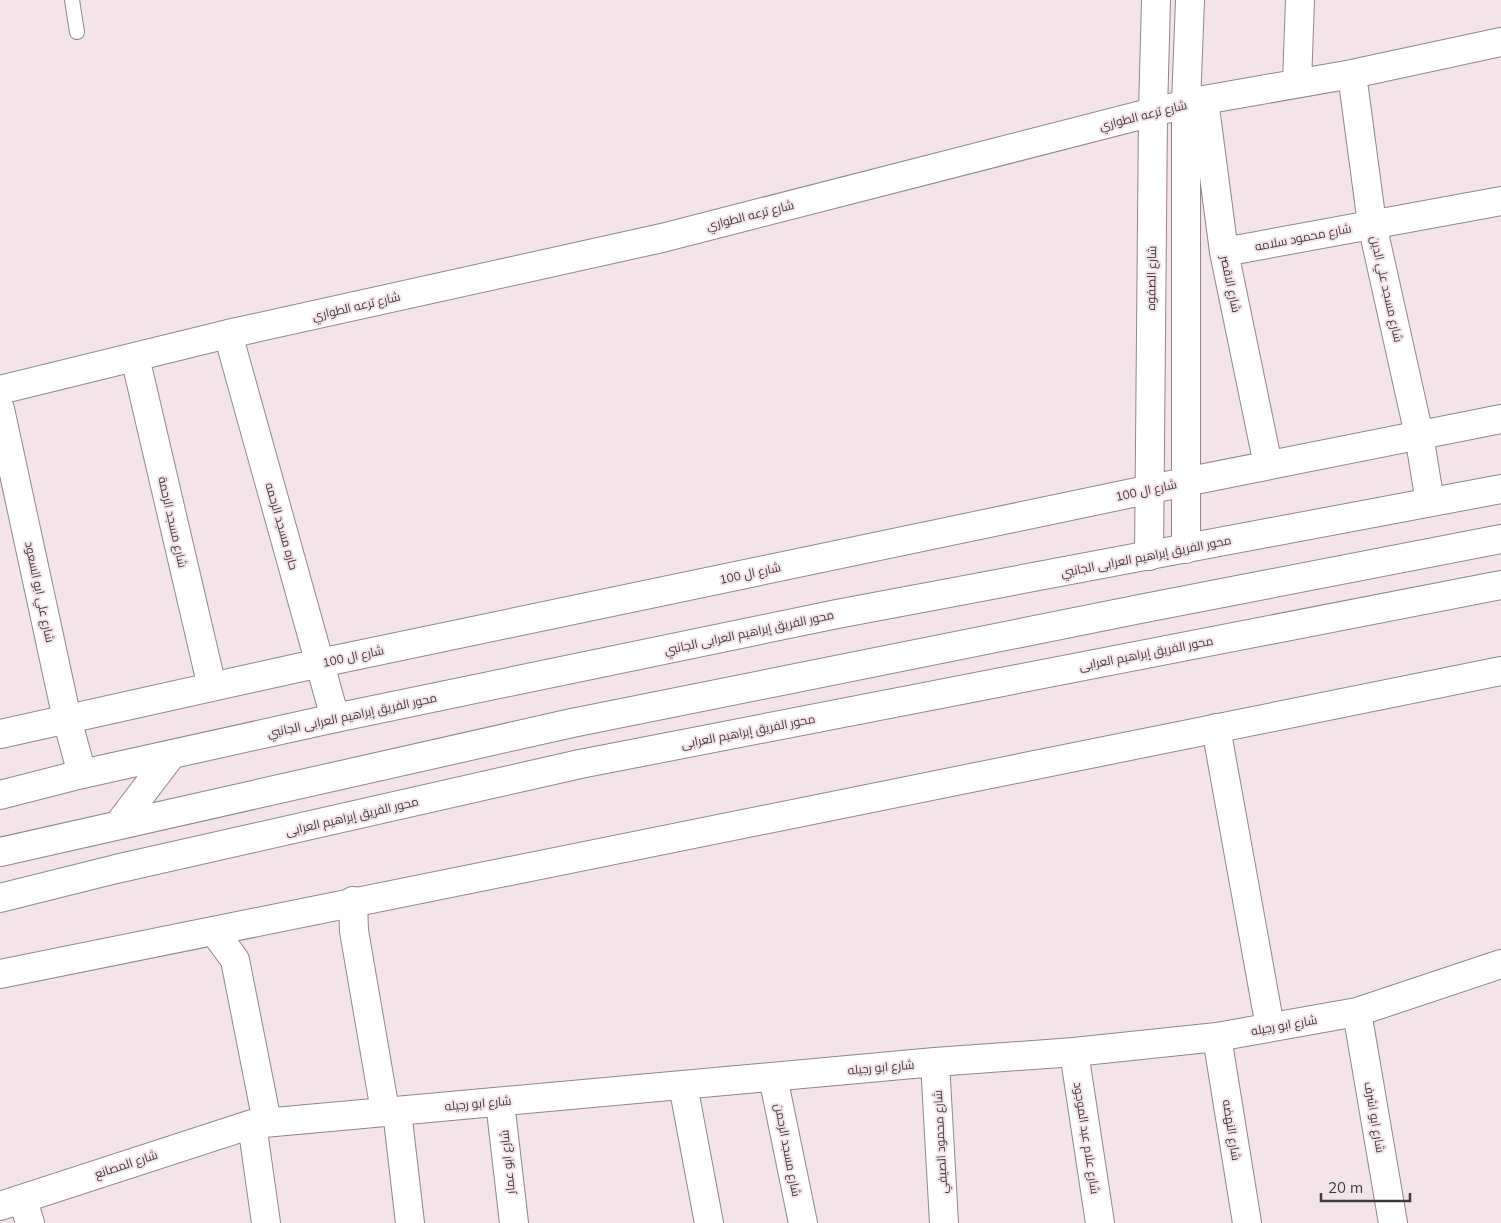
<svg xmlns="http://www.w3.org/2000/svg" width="1501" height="1223" font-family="Mulish,Cairo,sans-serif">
	<rect width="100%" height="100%" fill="#f3e4ea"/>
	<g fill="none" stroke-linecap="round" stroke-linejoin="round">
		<defs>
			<path id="service" d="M 72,0 L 77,32"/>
			<path id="minor" d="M 1352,74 L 1372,224 L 1419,435 L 1430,502
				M 1297,83 L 1300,0
				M 1204,100 L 1224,252 L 1268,465
				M 1224,252 L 1501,201
				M 228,334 L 335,718
				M 135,357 L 212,687
				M 0,390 L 228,334 L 662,238 L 1153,112 L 1204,100 L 1352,74 L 1501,42
				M 0,409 L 67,719 L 82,774
				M 1186,549 L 1186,104 L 1190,0
				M 1149,556 L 1153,112 L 1156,0
				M 1216,728 L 1270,1027
				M 0,734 L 320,663 L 1185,482 L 1501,419
				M 353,901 L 354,931 L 385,1111
				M 214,931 L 235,960 L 267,1122
				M 1357,1012 L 1393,1223
				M 1217,1037 L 1247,1223
				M 1074,1052 L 1100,1223
				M 935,1062 L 944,1223
				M 773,1077 L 803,1223
				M 683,1085 L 709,1223
				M 500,1102 L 514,1223
				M 397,1111 L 410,1223
				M 252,1124 L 266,1223
				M 23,1200 L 30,1223
				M 0,1206 L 252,1124 L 935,1062 L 1074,1052 L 1217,1037 L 1357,1012 L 1501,964"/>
			<path id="tertiary" d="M 0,795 L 82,774 L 335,718 L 837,614 L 1501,489
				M 0,974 L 1501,671"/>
			<path id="secondary" d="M 118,825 L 172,754
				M 0,852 L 572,723 L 1145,608 L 1501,539
				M 0,898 L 116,869 L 580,764 L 1501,585"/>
		</defs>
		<use href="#service" stroke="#93868b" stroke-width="16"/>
		<use href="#minor" stroke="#93868b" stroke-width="30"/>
		<use href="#tertiary" stroke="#93868b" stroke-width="30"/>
		<use href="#secondary" stroke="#93868b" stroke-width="30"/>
		<use href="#service" stroke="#fff" stroke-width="14"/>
		<use href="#minor" stroke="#fff" stroke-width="28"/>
		<use href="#tertiary" stroke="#fff" stroke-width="28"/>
		<use href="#secondary" stroke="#fff" stroke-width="28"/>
	</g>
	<g text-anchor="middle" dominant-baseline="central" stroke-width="4" stroke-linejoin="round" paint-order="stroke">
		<g font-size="12" fill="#403a3c" stroke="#f3e4ea">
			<text transform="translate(1143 115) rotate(-14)">شارع ترعه الطواري</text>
			<text transform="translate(750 215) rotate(-14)">شارع ترعه الطواري</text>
			<text transform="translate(1303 237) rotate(-11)">شارع محمود سلامه</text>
			<text transform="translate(1151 278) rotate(-89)">شارع الصفوه</text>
			<text transform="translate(1231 284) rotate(78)">شارع الاقصر</text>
			<text transform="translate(1387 289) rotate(77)">شارع مسجد علي الدين</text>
			<text transform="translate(356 306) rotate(-13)">شارع ترعه الطواري</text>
			<text transform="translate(1146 490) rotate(-12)">شارع ال 100</text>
			<text transform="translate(173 522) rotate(77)">شارع مسجد الرحمة</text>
			<text transform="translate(282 526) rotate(74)">حاره مسجد الرحمه</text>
			<text transform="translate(1146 556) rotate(-11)">محور الفريق إبراهيم العرابى الجانبي</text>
			<text transform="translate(750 573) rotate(-12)">شارع ال 100</text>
			<text transform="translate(40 592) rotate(78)">شارع علي ابو السعود</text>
			<text transform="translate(749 632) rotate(-12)">محور الفريق إبراهيم العرابى الجانبي</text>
			<text transform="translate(1146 653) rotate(-11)">محور الفريق إبراهيم العرابى</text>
			<text transform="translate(353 656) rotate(-12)">شارع ال 100</text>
			<text transform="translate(352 715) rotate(-12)">محور الفريق إبراهيم العرابى الجانبي</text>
			<text transform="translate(748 731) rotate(-11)">محور الفريق إبراهيم العرابى</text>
			<text transform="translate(352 816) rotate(-13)">محور الفريق إبراهيم العرابى</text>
			<text transform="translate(1284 1025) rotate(-10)">شارع ابو رجيله</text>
			<text transform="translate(881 1067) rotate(-5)">شارع ابو رجيله</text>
			<text transform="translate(478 1103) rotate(-5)">شارع ابو رجيله</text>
			<text transform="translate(1375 1117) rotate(80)">شارع ابو اشرف</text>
			<text transform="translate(1232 1130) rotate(81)">شارع النهضه</text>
			<text transform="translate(1087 1138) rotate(81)">شارع علام عبد الموجود</text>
			<text transform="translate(940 1142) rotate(-93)">شارع محمود الصيفي</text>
			<text transform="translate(788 1150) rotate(79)">شارع مسجد الرحمن</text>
			<text transform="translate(507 1162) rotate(-96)">شارع ابو عمار</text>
			<text transform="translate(126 1164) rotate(-18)">شارع المصانع</text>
		</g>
	</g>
	<path d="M1321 1193v8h89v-8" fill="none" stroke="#403a3c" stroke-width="2.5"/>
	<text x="1328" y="1193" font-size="15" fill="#403a3c" stroke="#f3e4ea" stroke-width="4" paint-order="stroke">20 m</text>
</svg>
